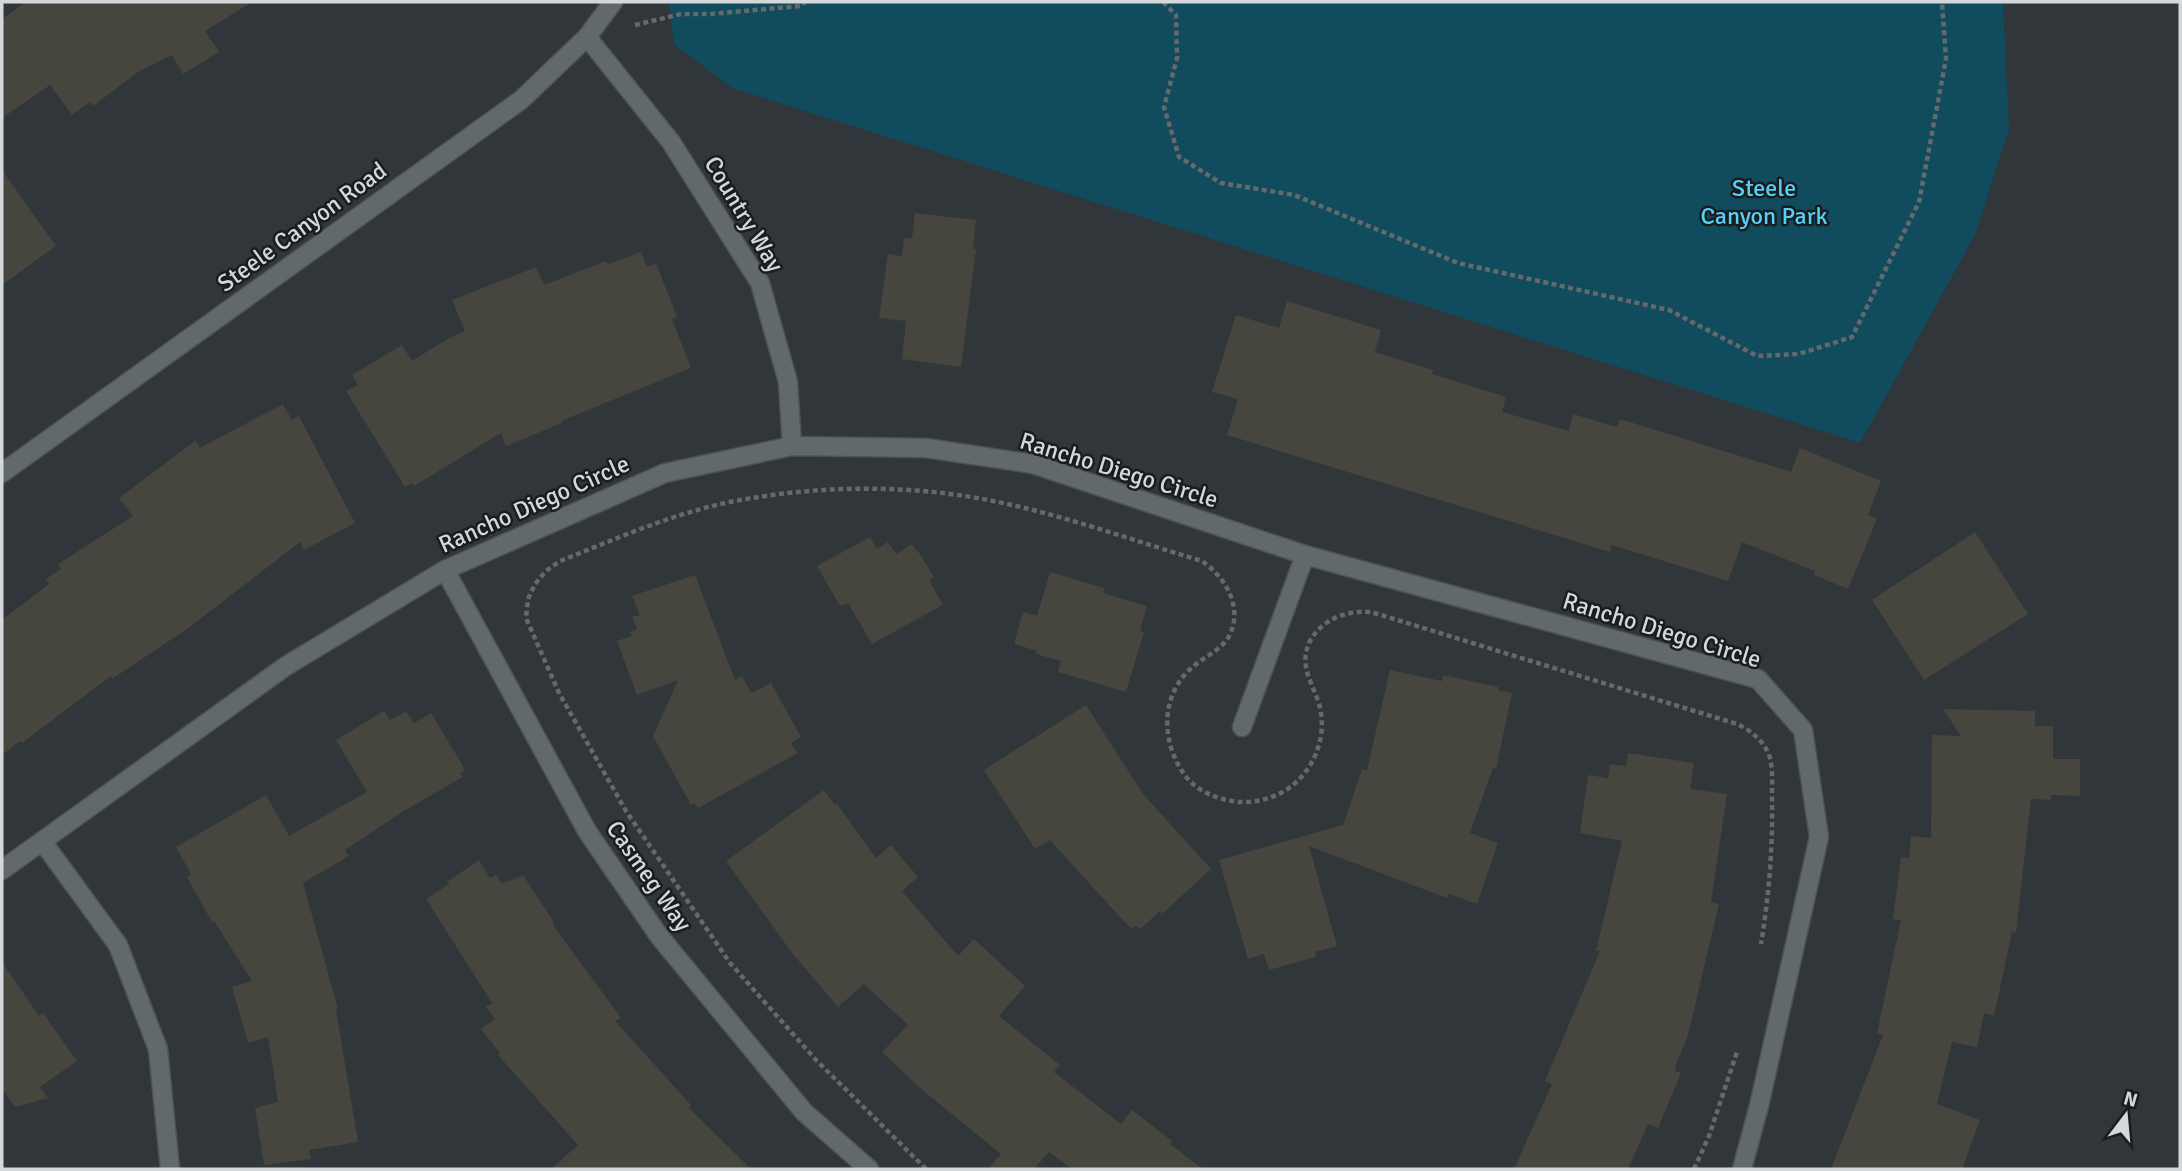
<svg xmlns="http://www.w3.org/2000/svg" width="2182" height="1171" font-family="Signika,sans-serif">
	<rect width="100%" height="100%" fill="#303639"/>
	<path fill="#114b5e" d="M 669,2 L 2003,2 L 2009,129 L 1975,235 L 1860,443 L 732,88 L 674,44 Z"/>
	<path fill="#46463f" d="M 26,2 L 252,2 L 205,31 L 219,52 L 183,74 L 172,55 L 138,72 L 93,106 L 90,102 L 72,115 L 50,85 L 2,118 L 2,19 Z
		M 2,170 L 56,246 L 2,285 Z
		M 915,213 L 976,220 L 973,249 L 976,249 L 961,367 L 902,359 L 906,321 L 879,318 L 888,254 L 902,256 L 904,238 L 912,239 Z
		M 641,252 L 647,267 L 656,263 L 677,317 L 672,319 L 691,368 L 561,421 L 562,423 L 506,446 L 501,433 L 414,486 L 412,483 L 405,487 L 346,391 L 358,385 L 352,375 L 402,345 L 412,361 L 451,337 L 465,331 L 452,300 L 536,267 L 544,285 L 606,261 L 608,264 Z
		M 1287,301 L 1381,330 L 1375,352 L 1433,370 L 1432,374 L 1506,397 L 1502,412 L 1569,431 L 1573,414 L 1617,427 L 1620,419 L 1791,472 L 1800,448 L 1881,481 L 1868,515 L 1877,519 L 1848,589 L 1814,575 L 1815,571 L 1742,542 L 1728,581 L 1612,545 L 1610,552 L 1227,435 L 1238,399 L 1212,392 L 1236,315 L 1279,328 Z
		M 283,404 L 292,420 L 299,416 L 355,523 L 304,550 L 300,542 L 187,629 L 112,679 L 111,676 L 22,743 L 20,741 L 2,755 L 2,620 L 49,584 L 46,579 L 61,569 L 58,564 L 133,516 L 119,498 L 195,441 L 200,448 Z
		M 1975,532 L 2028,614 L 1924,680 L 1872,600 Z
		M 870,537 L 877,549 L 888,542 L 896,554 L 912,544 L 916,551 L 918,551 L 934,577 L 929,580 L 943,605 L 872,644 L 848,603 L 840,606 L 817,566 Z
		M 1050,572 L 1104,588 L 1103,593 L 1147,606 L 1140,631 L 1144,632 L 1126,692 L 1058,672 L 1061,661 L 1036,654 L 1037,651 L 1014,644 L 1023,612 L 1037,616 Z
		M 695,575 L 735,680 L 742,676 L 751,693 L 771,683 L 801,737 L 791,743 L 798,753 L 698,808 L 694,803 L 691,805 L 653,736 L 678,680 L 637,695 L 617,641 L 632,636 L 630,632 L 637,629 L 632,617 L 640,615 L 632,596 Z
		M 1390,670 L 1442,681 L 1443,675 L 1498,687 L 1498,690 L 1512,693 L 1496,769 L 1493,768 L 1470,833 L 1498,843 L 1477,904 L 1449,894 L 1447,898 L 1309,846 L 1337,946 L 1315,952 L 1316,957 L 1269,970 L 1264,954 L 1248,959 L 1219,860 L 1343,825 L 1362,769 L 1367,770 Z
		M 1086,705 L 1143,794 L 1211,869 L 1162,914 L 1160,911 L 1140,929 L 1136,926 L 1132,929 L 1119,916 L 1050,840 L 1035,849 L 984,770 Z
		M 1943,709 L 2035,711 L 2035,726 L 2053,726 L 2053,759 L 2080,759 L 2080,796 L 2051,795 L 2051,800 L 2031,799 L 2016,933 L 2012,932 L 1994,1016 L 1984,1013 L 1977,1047 L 1952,1042 L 1937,1104 L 1980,1120 L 1962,1169 L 1831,1169 L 1883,1035 L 1877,1033 L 1901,920 L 1893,919 L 1901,857 L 1909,858 L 1911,836 L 1931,838 L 1932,735 L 1961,736 Z
		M 384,711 L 390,720 L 406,711 L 414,723 L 431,713 L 463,766 L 464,771 L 460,773 L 463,777 L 402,812 L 345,850 L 349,856 L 303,883 L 338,1009 L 336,1009 L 358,1142 L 309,1150 L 311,1159 L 264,1165 L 255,1108 L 278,1102 L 268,1037 L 248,1043 L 232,987 L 252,981 L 214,921 L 212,922 L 187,877 L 191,874 L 176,847 L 266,795 L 289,836 L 367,792 L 336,740 Z
		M 1628,753 L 1694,763 L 1690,789 L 1727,794 L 1711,902 L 1719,904 L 1688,1035 L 1676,1065 L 1675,1071 L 1681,1073 L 1658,1128 L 1648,1124 L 1628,1169 L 1514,1169 L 1552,1084 L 1545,1081 L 1600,951 L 1596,951 L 1622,841 L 1580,833 L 1588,775 L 1608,778 L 1610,764 L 1626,766 Z
		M 824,790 L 835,805 L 837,804 L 876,858 L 891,845 L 918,877 L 902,891 L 958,956 L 974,939 L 1025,986 L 999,1016 L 1060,1065 L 1054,1072 L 1121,1124 L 1132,1110 L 1172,1141 L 1170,1144 L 1203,1169 L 1072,1169 L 1049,1152 L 1034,1169 L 988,1169 L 1001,1154 L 920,1088 L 882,1052 L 908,1025 L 864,984 L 838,1007 L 792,953 L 726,861 Z
		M 479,860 L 490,878 L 496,875 L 502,884 L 523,875 L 555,924 L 553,925 L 621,1018 L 615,1021 L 691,1105 L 689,1108 L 751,1169 L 551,1169 L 578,1145 L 498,1055 L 500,1053 L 481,1029 L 495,1019 L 486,1007 L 492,1003 L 426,899 L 449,884 L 447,882 Z
		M 2,962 L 39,1016 L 43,1013 L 77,1061 L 40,1087 L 48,1098 L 15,1107 L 2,1089 Z"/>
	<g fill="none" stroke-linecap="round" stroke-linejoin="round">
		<defs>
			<path id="minor" d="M 587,37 L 671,142 L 760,283 L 788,382 L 792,446
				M 2,473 L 521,100 L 587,37 L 613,2
				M 445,570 L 587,831 L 659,936 L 804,1112 L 869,1169
				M 1242,727 L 1305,555
				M 42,841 L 118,945 L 158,1049 L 170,1169
				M 2,870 L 286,666 L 445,570 L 665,473 L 792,446 L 926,448 L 1033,464 L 1305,555 L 1758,679 L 1803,730 L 1819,837 L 1759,1106 L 1742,1169"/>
		</defs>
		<use href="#minor" stroke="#4d5254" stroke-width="21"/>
		<path stroke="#64696c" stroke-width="4.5" stroke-dasharray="5 3.5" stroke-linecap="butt" d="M 1163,2 L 1176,15 L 1177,58 L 1164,107 L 1179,157 L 1221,183 L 1294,195 L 1458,263 L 1669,310 L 1757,356 L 1799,354 L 1852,337 L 1919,202 L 1946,59 L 1942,2
			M 635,25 L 681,14 L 709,14 L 801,6 L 805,2
			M 926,1169 L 816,1060 L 730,963 L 626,811 L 559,693 L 526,618 L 528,599 L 535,584 L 546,571 L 560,561 C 616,539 671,514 730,502 C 811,486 896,484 977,498 C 1053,511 1128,539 1202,561 C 1225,577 1245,608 1228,638 C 1220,650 1206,656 1195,665 C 1159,693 1160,744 1187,778 C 1200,793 1220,800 1239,802 C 1258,803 1278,797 1293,785 C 1318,764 1329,729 1317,698 C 1310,679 1300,665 1309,643 C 1321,619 1347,610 1371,612 L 1737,724 C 1752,731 1765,742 1770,758 C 1773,771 1772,784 1772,797 C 1773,846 1769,896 1761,944
			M 1694,1169 L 1709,1136 L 1737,1052"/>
		<use href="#minor" stroke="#62696c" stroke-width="18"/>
	</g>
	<g text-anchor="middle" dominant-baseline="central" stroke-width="5" stroke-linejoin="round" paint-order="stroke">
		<g font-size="24" fill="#54d0fa" stroke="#1a1d1e">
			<text x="1764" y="188">Steele<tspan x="1764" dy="28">Canyon Park</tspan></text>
		</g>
		<g font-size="24" fill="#d4d8da" stroke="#1a1d1e">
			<text transform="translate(744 214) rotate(59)">Country Way</text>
			<text transform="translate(302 227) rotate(-36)">Steele Canyon Road</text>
			<text transform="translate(1119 470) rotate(17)">Rancho Diego Circle</text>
			<text transform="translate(534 504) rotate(-24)">Rancho Diego Circle</text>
			<text transform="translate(1662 630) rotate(17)">Rancho Diego Circle</text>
			<text transform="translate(649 876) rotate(55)">Casmeg Way</text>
		</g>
	</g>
	<rect width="2182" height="1171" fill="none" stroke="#d4d8da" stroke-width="7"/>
	<g transform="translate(2126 1115) rotate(16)" stroke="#1a1d1e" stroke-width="5" paint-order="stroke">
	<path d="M0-5L12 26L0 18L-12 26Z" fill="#d4d8da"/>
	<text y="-10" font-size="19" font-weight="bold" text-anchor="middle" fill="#d4d8da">N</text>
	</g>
</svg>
